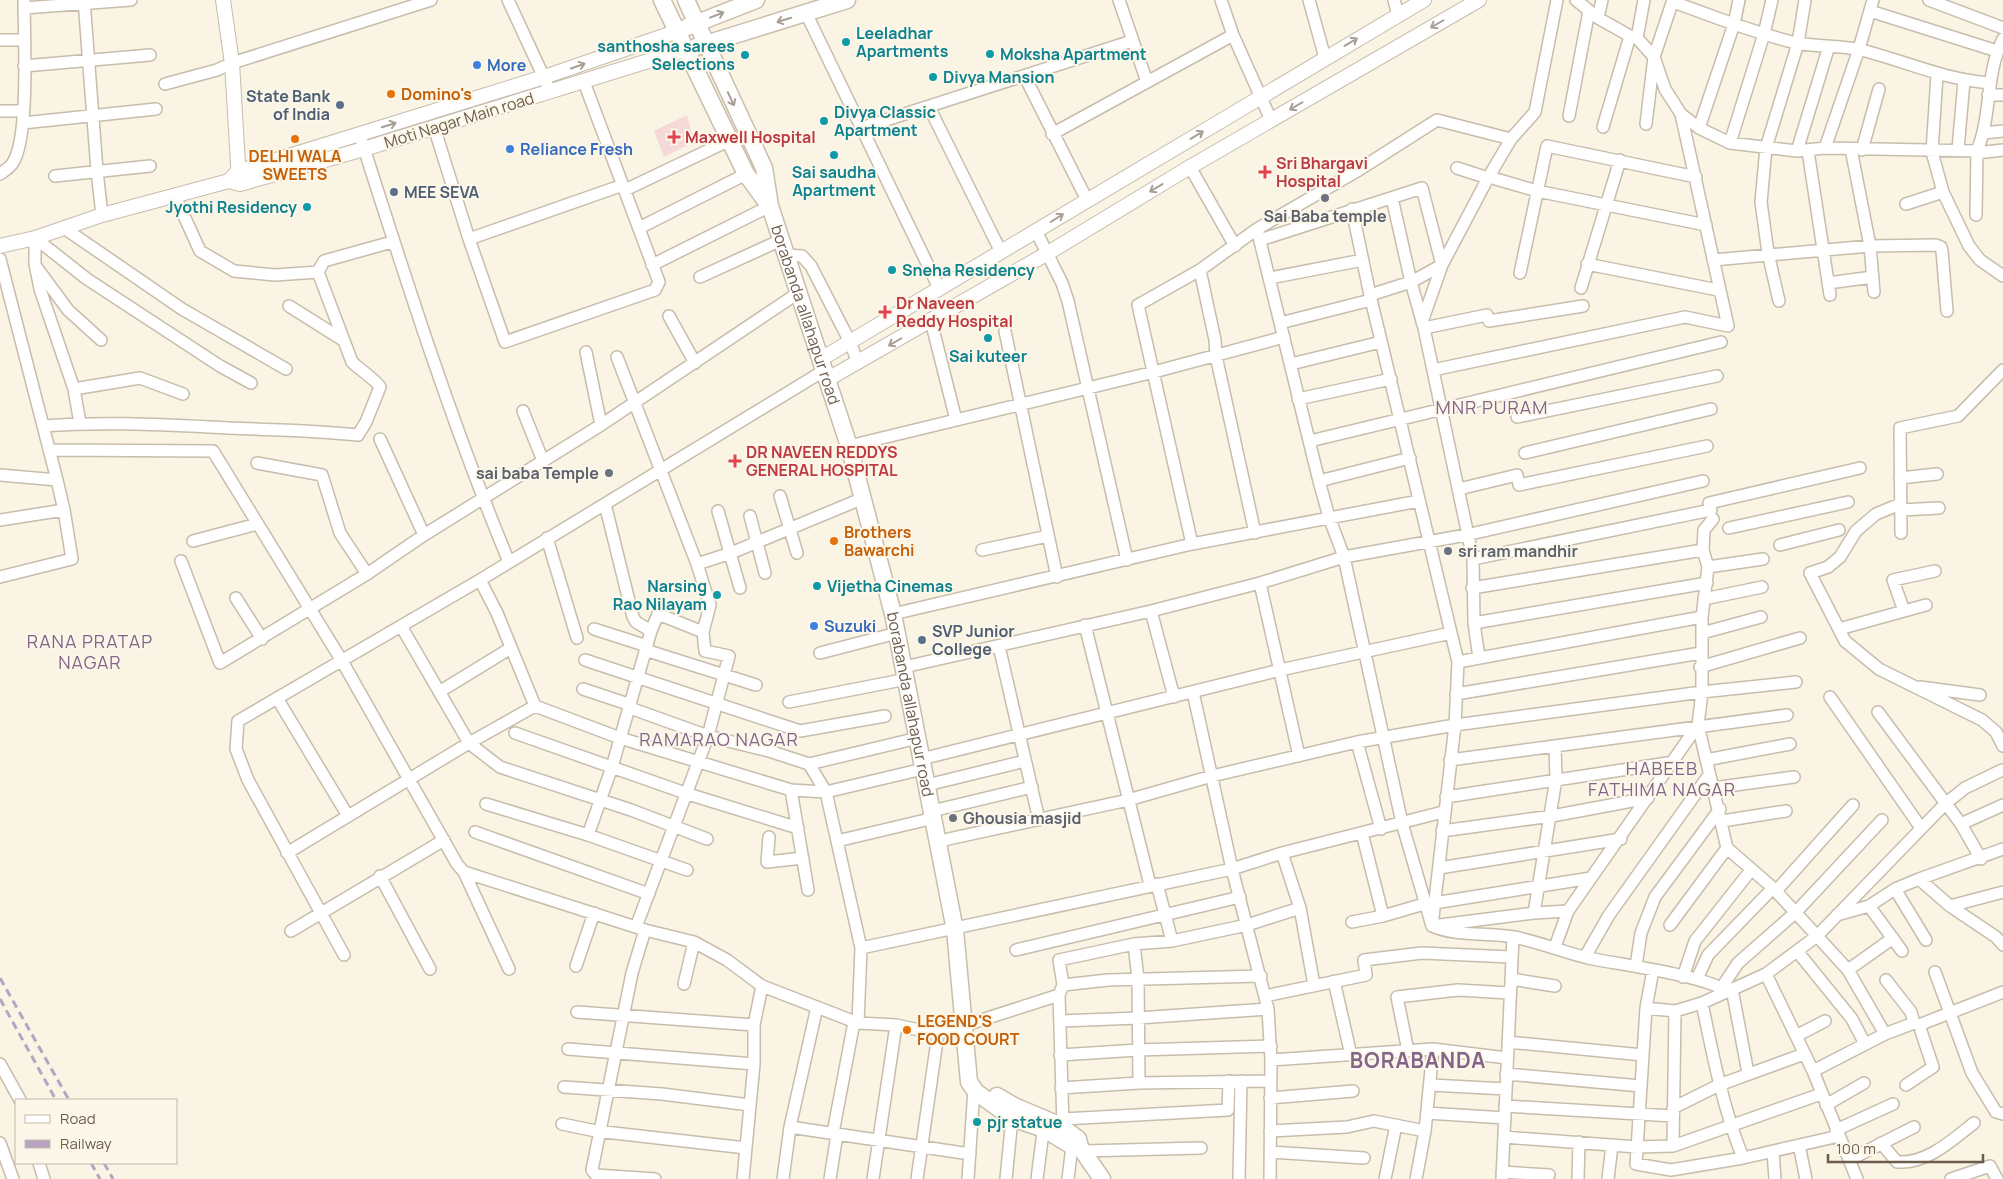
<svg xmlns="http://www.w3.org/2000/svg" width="2003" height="1179" font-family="Manrope,sans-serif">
	<rect width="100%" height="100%" fill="#f9f4e4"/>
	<path fill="#f5d9d8" d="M 687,115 L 694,142 L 664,157 L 654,131 Z"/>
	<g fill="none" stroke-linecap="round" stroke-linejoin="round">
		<defs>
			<path id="minor" d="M 84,0 L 97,171 L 102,215
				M 508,0 L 547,84
				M 1119,0 L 1147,82
				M 1221,0 L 1233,35 L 1271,120
				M 1309,0 L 1325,58
				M 1394,0 L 1398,15
				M 1576,0 L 1598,18 L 1630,36 L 1637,38 L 1654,57 L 1665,89 L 1681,114 L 1699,128 L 1730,143 L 1797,151 L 1825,148 L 1977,151 C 1992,115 1985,74 2003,39
				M 1929,0 L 2003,28
				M 1673,2 C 1713,16 1754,33 1796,43 C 1817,47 1840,45 1861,50 C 1906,61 1941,79 1990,83
				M 24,8 L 131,0
				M 1870,11 L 1997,51
				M 806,13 L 939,288
				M 1598,18 L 1602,0
				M 1637,38 L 1644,0
				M 0,40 L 23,40
				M 24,66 L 150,55
				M 1937,75 L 1932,152 L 1943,192 L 1969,246 L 1980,260 L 2003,276
				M 1025,77 L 1087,200
				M 165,84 L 217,70 L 232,63 L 431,0
				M 1988,95 L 2003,95
				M 929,107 L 1001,252
				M 0,111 L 23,111
				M 1569,116 L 1589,11
				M 23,123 L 156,109
				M 1646,124 L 1654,57 L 1673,0
				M 434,127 L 469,239 L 505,342 L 655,290 L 659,282 L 584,82
				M 1603,127 L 1630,36
				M 861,128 L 1132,41
				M 1699,128 L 1734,24 L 1739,0
				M 1984,133 L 2003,131
				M 1052,134 L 1233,35
				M 362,142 C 407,283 452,425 509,562
				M 1730,143 L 1764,34 L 1772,0
				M 1825,148 L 1859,49 L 1873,0
				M 1851,149 L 1870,246 L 1874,292
				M 1958,149 L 1964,81
				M 1862,150 L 1879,89
				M 1797,151 L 1829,46
				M 1808,151 L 1830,295
				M 1977,153 L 2003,150
				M 1190,167 L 1235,246
				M 1457,168 L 1488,178
				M 0,174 C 4,171 9,168 12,164 C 30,140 24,34 24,0
				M 55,176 L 150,166
				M 1489,177 L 1537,191 L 1706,225
				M 625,190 L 730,140
				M 175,196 L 200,251 L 234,271 L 275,275 L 318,272
				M 1392,198 L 1411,282 L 1424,328 L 1473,559 L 1474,623 L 1479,658
				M 1906,204 L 1943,192
				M 1352,209 L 1370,295 L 1458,662 L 1455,725 L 1432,926 L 1534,913 L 1568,911
				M 1976,215 L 1977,151
				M 64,228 L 182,309 L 286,369
				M 639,228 L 746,174
				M 1257,229 L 1319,481 L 1329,517 L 1344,557 L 1402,823 L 1432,926 C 1458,937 1487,932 1514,937 C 1539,942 1563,952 1588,958 C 1616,964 1709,976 1727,992
				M 1036,231 L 1062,283 L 1068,301 L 1127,560
				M 35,238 L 87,279 L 220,366 L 251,383
				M 35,238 L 35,264 L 40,289 L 74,389
				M 469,239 L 623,185
				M 1260,240 L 1422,188 L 1442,265 L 1411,282 L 1370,295
				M 786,255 L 802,256 L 811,266 L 850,342 L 858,363
				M 0,259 L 57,480 L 0,475
				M 1713,260 L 1870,246 L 1936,245 L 1941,247 L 1942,251 L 1947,311
				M 1587,264 L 1718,290
				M 652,265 L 770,206
				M 37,268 L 68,310 L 101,340
				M 1200,270 L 1215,340 L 1216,356 L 1255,533
				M 1520,273 L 1547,146 L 1696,177
				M 700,277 L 781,240
				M 1270,278 L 1363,260
				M 1828,283 L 1873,277
				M 1581,288 L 1620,160
				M 1779,301 L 1768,253 L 1761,202 L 1766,148 L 1798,43 L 1805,0
				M 289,306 L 343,340
				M 669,316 L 695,363
				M 931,321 L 956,420
				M 1422,322 L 1442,265 L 1488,178 L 1511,139 L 1535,112 L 1557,0
				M 1280,323 L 1371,300
				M 1424,328 L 1487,315 L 1489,321 L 1583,306
				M 1005,331 L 1057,577
				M 586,352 L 601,425
				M 1291,364 L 1381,342
				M 1433,370 L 1685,317 L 1728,326 L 1681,114
				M 1298,399 L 1391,379
				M 523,411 L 543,461
				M 1517,417 L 1717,376
				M 80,423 L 74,389 L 140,378 L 183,394
				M 44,426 C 106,421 167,425 228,428 C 271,430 315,430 358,435 L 366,422 L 380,387 C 378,382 358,368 352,362 L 318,272 L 324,261 L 392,242
				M 380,439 L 424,535
				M 1310,441 L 1721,342
				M 849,446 L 1154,372 L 1284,337
				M 49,450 L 213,451 L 342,661 L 457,864 L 464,872 L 509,969
				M 1525,453 L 1711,409
				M 257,463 L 322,475 L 340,533 L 367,574
				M 1900,478 L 1937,474
				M 1319,481 L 1410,458
				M 1459,489 L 1517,475 L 1519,485 L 1707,446
				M 780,496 L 797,553
				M 1709,503 L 1860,468
				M 605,504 L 633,617 L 636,622 L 651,631
				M 1900,504 L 1876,514 L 1856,531 L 1840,557 L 1828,567 L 1810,573 L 1845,641 L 1879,669 L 1982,720 L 1996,732 L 2003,746
				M 1901,510 L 1939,508
				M 718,511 L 740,588
				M 750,516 L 765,573
				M 1713,519 L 1704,530 L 1703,550 L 1708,567 L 1702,617 L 1702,692 L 1698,725 L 1727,848 L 1773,888 L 1848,970 L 1885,1034
				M 0,520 L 64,510
				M 1729,528 L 1848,502
				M 1901,533 L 1900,428 L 1958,416 L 2003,370
				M 547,538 L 577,638
				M 193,541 L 257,524
				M 1192,544 L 1138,305 L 1200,270 L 1257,229 L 1357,171 L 1437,120 L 1511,139
				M 1780,545 L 1839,530
				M 982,550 L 1048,536
				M 1473,559 L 1711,510
				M 181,561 L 220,663 L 367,574 L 424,535 L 601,425 L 798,293
				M 697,564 L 731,553 L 861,499
				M 1708,567 L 1763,559
				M 0,577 L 72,559 L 64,510 L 57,480
				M 480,580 L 497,613 L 535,706 L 620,738 L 791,790 L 826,792 L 923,769
				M 1260,583 L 1299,756
				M 1472,588 L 1703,550
				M 236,598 L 262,639
				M 1704,599 L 1762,587
				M 1151,611 L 1174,697
				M 1904,611 L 1893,580 L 1935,571
				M 893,614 L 1192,544 L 1419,501
				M 1474,623 L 1707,583
				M 1085,625 L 1150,885
				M 401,626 L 469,743 L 500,767 L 631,810 L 707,839
				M 594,629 L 647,646
				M 1839,629 L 1926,605
				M 1702,633 L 1761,617
				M 999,646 L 1039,820
				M 645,650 L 756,685
				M 820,653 L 897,633
				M 585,660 L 800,731 L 885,716
				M 1458,662 L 1702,617
				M 904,667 L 1151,611 L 1260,583 L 1344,557 L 1466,535 L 1703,481
				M 1700,667 L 1800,638
				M 1920,687 L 1980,695
				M 583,689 L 631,705
				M 439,692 L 511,648
				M 1193,692 L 1232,869 L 1268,1009 L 1271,1060 L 1270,1179
				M 1456,694 L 1701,653
				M 1830,697 L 1921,828
				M 277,698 L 348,816
				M 789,702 L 907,679
				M 630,708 L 708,736 L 769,751 L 809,764 L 826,792 L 861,948 L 858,1023 L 854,1022 L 833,1133 L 837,1134 L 830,1179
				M 1878,712 L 1961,824 L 1981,859
				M 515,733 L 688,794 L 798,828
				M 1357,742 L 1381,829
				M 921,759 L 1280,670 L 1451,633
				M 1450,760 L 1787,715
				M 1706,760 L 1790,744
				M 809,764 L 918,738
				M 927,785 L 1025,761
				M 1713,788 L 1794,777
				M 791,790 L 808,890
				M 1446,797 L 1674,762
				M 486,804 L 588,835 L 687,870
				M 932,811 L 1032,787
				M 1722,821 L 1786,811
				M 1961,824 L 2003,805
				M 1442,831 L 1552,816 L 1648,798
				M 475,832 L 649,894
				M 1362,833 L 1383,916 L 1424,904
				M 588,835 L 612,767 L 651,631 L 658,614 L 703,632 L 710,605 L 697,564 L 617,357
				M 769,837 L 767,862 L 803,858
				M 837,841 L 934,818
				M 939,841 L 1128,800 L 1212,776 L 1357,742 L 1455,725 L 1702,692 L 1796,682
				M 287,853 L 469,743 L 535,706
				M 1282,853 L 1300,908 L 1314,985
				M 1439,868 L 1621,839
				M 464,872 L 645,930 L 694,942 L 727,960 L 762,986 L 858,1023 L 896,1025 L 938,1034 L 1059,995 L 1063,985 L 1108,980 L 1261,976
				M 380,876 L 430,969
				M 1919,879 L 1950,906 L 1996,937 L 2003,945
				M 1157,884 L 1172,941
				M 1895,889 L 1926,940
				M 1776,891 L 1853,805
				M 1434,903 L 1591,878
				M 1869,906 L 1902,951
				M 1950,906 L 2003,892
				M 1534,913 L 1556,779 L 1555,746
				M 1837,915 L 1869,906 L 1895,889 L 1919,879 L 2003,849
				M 1352,922 L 1383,916
				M 1670,925 L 1727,848
				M 636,927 L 708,736 L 729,656 L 705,651 L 703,632
				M 645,930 L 632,973 L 592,1170 L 596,1175 L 655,1179
				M 291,931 L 444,840
				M 1134,944 L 1138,979 L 1139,1083
				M 1555,947 L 1568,911 L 1698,725
				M 861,948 L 1232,869 L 1282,853 L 1443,812
				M 1016,950 L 1240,897
				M 1797,951 L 1852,1019 L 1865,1044
				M 344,955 L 248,780 L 236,749 L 238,721 L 480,580 L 825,370
				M 1585,957 L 1609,915 L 1709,775
				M 576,966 L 594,913
				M 1636,966 L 1641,933 L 1655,897 L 1720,809
				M 1848,970 L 1893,938
				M 1935,972 L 1972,1073 L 1996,1112 L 2003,1114
				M 1766,974 L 1813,1071 L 1857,1179
				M 1683,977 L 1695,941 L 1751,870
				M 1511,979 L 1555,986
				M 1697,979 L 1708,955 L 1773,888
				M 1886,980 L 1911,1012 L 1914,1023
				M 1334,981 L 1351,1055
				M 684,984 L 694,942
				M 1063,985 L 1059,960 L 1134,944 L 1172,941 L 1247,925 L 1300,908
				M 1722,987 L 1738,963 L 1796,912 L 1882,820
				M 1732,989 L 1748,1073
				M 1059,995 L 1063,1126
				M 1265,996 L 1366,975 L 1364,960 L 1422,953 L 1511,957
				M 1702,1003 C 1713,1056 1723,1108 1743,1158
				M 1646,1008 L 1653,970
				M 577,1012 L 754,1025
				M 1060,1021 L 1138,1018 L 1268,1009
				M 1796,1036 L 1825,1021
				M 1508,1042 L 1643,1055
				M 568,1049 L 754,1064
				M 1408,1051 L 1397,997 L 1458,990 L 1509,993
				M 1060,1055 L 1138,1050 L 1271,1046
				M 1271,1060 L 1433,1049 L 1507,1058
				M 0,1064 L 20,1100
				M 1813,1071 L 1885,1034 L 1914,1023 L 1919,1025 L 2003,992
				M 1506,1074 L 1641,1086
				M 1431,1085 L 1506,1089
				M 1906,1085 L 1933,1067 L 1919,1025
				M 564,1087 L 662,1094 L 750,1105
				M 1061,1088 L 1139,1083 L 1270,1081
				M 1270,1098 L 1353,1091
				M 1826,1105 L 1864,1083
				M 1505,1106 L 1673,1116
				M 1673,1108 L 1719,1085 L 1804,1054
				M 1427,1113 L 1505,1118
				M 1063,1119 L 1228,1110 L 1229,1081
				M 562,1124 L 596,1131 L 746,1148
				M 790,1127 L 970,1154
				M 1836,1130 L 1893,1104
				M 1270,1131 L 1347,1127 L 1374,1121 L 1425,1131
				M 1839,1136 L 1743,1158 L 1671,1170 L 1636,1164 L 1646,1008 L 1675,1011 L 1702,1003 L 1766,974 L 1817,936 L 1945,804 L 1965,788 L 2002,770
				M 1504,1137 L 1637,1147 L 1673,1146 L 1821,1094
				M 0,1143 L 13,1179
				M 1881,1143 L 1897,1162 C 1927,1164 1951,1141 1974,1123
				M 1799,1145 L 1806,1179
				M 1673,1146 L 1675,1011
				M 1084,1151 L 1201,1148
				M 1773,1151 L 1775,1179
				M 1270,1152 L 1364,1158
				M 1849,1160 L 1914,1127
				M 39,1163 L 44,1179
				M 1502,1172 L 1549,1175
				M 743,1179 L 754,1064 L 754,1025 L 762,986
				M 783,1179 L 790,1127 L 817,1007
				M 873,1179 L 896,1025
				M 917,1179 L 938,1034
				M 968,1179 L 974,1089
				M 1006,1179 L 1012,1118
				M 1037,1179 L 1044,1124
				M 1068,1179 L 1072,1146
				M 1239,1179 L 1241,1081
				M 1385,1179 L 1396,1125
				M 1416,1179 L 1425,1131 L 1433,1049
				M 1502,1179 L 1513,937
				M 1578,1179 L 1579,1142
				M 1608,1179 L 1612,1145
				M 1951,1179 L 1990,1166 L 1997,1179"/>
			<path id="tertiary" d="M 223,0 L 232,63 L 239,181
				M 229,181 L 237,172 L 544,77 L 678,31
				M 0,246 L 35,238 L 102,215 L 229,181 L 240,184 L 364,149 L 687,49
				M 821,359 L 1424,0
				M 828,379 L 1048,253 L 1190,167 L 1479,0"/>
			<g id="secondary">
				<path d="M 662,0 L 746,174 L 768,204"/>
				<path id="s1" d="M 686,0 L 764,168 L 770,206 L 849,446 L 893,614 L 955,930 L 969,1082 L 976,1092 L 1012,1118 L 1044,1129 L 1072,1146 L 1080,1147"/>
				<path d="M 687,27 L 756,0"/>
				<path d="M 696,47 L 847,0"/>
				<path d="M 997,1096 L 1016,1107 L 1059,1125 L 1078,1139 L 1080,1147 L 1102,1179"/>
			</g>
		</defs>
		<use href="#minor" stroke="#c8bcac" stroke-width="14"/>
		<use href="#tertiary" stroke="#c8bcac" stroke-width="16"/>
		<use href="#secondary" stroke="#cbbdab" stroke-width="19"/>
		<use href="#minor" stroke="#fff" stroke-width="11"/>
		<use href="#tertiary" stroke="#fff" stroke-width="14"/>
		<use href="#secondary" stroke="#fff" stroke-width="16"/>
		<path stroke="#b7a4c0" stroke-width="3" stroke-dasharray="8 5" stroke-linecap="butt" d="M 0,978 L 69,1100
			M 0,999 L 56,1100
			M 91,1163 L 100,1179
			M 104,1163 L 113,1179"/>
	</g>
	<defs><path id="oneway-shaft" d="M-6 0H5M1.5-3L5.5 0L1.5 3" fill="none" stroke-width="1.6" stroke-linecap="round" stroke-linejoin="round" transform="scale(1.25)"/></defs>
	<g stroke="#a79e94">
		<use href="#oneway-shaft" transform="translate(717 15) rotate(-21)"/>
		<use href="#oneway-shaft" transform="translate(784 20) rotate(163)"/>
		<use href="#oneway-shaft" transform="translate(1437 24) rotate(150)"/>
		<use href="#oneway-shaft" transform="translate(1351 42) rotate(-31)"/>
		<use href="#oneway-shaft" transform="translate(578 66) rotate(-19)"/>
		<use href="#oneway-shaft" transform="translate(731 99) rotate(65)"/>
		<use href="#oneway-shaft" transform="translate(1296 106) rotate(150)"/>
		<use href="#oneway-shaft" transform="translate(389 125) rotate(-17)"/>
		<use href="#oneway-shaft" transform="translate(1197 135) rotate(-31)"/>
		<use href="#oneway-shaft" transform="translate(1156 188) rotate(149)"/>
		<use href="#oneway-shaft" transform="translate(1057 218) rotate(-32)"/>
		<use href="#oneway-shaft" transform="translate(895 342) rotate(150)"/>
	</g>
	<g fill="#0f9aa8" stroke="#fcf7e9" stroke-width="2">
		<circle cx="846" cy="42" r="5"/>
		<circle cx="990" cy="54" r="5"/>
		<circle cx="745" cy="55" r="5"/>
		<circle cx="933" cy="77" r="5"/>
		<circle cx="824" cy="121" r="5"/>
		<circle cx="834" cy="155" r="5"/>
		<circle cx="307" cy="207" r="5"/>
		<circle cx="892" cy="270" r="5"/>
		<circle cx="988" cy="338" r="5"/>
		<circle cx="817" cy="586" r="5"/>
		<circle cx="717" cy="595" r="5"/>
		<circle cx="977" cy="1122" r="5"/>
	</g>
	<g fill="#3f7fe0" stroke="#fcf7e9" stroke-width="2">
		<circle cx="477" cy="65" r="5"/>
		<circle cx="510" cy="149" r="5"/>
		<circle cx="814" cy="626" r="5"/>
	</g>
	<g fill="#e8710a" stroke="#fcf7e9" stroke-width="2">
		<circle cx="391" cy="94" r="5"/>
		<circle cx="295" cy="139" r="5"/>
		<circle cx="834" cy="541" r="5"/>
		<circle cx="907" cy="1030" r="5"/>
	</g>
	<g fill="#5c6f8a" stroke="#fcf7e9" stroke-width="2">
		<circle cx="340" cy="105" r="5"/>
		<circle cx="394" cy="192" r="5"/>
		<circle cx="922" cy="640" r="5"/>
	</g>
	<g fill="#e0444e" stroke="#fcf7e9" stroke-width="2">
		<path d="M671.5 129.5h5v5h5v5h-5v5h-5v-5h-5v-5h5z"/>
		<path d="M1262.5 164.5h5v5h5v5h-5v5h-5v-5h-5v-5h5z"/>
		<path d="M882.5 304.5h5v5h5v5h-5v5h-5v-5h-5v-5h5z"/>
		<path d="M732.5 453.5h5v5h5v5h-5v5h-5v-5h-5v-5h5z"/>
	</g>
	<g fill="#6b7280" stroke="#fcf7e9" stroke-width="2">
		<circle cx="1325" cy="198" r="5"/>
		<circle cx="609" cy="473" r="5"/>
		<circle cx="1448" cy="551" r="5"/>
		<circle cx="953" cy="818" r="5"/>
	</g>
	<g text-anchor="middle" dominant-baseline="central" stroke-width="4" stroke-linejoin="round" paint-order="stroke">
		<g font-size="16" font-weight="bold" fill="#0d838f" stroke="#fcf7e9" text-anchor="start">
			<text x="856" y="33">Leeladhar<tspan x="856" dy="18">Apartments</tspan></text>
			<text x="735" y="46" text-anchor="end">santhosha sarees<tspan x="735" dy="18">Selections</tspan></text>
			<text x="1000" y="54">Moksha Apartment</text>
			<text x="943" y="77">Divya Mansion</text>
			<text x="834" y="112">Divya Classic<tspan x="834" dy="18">Apartment</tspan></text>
			<text x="834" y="172" text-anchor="middle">Sai saudha<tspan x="834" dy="18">Apartment</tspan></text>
			<text x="297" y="207" text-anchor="end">Jyothi Residency</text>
			<text x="902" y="270">Sneha Residency</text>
			<text x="988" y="356" text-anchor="middle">Sai kuteer</text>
			<text x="707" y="586" text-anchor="end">Narsing<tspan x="707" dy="18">Rao Nilayam</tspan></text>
			<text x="827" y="586">Vijetha Cinemas</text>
			<text x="987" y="1122">pjr statue</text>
		</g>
		<g font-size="16" font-weight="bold" fill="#366cbe" stroke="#fcf7e9" text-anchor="start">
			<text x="487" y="65">More</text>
			<text x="520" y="149">Reliance Fresh</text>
			<text x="824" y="626">Suzuki</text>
		</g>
		<g font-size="16" font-weight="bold" fill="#c56008" stroke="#fcf7e9" text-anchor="start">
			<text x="401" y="94">Domino's</text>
			<text x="295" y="156" text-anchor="middle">DELHI WALA<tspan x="295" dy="18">SWEETS</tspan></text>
			<text x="844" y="532">Brothers<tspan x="844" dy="18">Bawarchi</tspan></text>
			<text x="917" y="1021">LEGEND'S<tspan x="917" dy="18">FOOD COURT</tspan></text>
		</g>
		<g font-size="16" font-weight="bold" fill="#4e5e75" stroke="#fcf7e9" text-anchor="start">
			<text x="330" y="96" text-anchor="end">State Bank<tspan x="330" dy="18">of India</tspan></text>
			<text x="404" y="192">MEE SEVA</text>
			<text x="932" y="631">SVP Junior<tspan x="932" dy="18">College</tspan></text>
		</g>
		<g font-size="16" fill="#6d5d4d" stroke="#fcf7e9">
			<text transform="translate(459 120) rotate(-17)">Moti Nagar Main road</text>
			<text stroke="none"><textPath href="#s1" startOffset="338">borabanda allahapur road</textPath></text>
			<text stroke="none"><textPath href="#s1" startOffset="742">borabanda allahapur road</textPath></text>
		</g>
		<g font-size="16" font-weight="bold" fill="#be3a42" stroke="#fcf7e9" text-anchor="start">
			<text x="685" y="137">Maxwell Hospital</text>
			<text x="1276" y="163">Sri Bhargavi<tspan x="1276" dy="18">Hospital</tspan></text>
			<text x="896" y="303">Dr Naveen<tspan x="896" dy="18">Reddy Hospital</tspan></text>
			<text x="746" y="452">DR NAVEEN REDDYS<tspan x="746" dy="18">GENERAL HOSPITAL</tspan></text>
		</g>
		<g font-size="16" font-weight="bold" fill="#5b616d" stroke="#fcf7e9" text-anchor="start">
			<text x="1325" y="216" text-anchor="middle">Sai Baba temple</text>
			<text x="599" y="473" text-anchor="end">sai baba Temple</text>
			<text x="1458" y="551">sri ram mandhir</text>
			<text x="963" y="818">Ghousia masjid</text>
		</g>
		<g font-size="18" letter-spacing="1" fill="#83658a" stroke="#fcf7e9">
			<text x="1492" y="407">MNR PURAM</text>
			<text x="90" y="641">RANA PRATAP<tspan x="90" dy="21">NAGAR</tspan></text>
			<text x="719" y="739">RAMARAO NAGAR</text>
			<text x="1662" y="768">HABEEB<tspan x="1662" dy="21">FATHIMA NAGAR</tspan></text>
		</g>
		<g font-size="21" font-weight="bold" letter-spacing="1" fill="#83658a" stroke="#fcf7e9">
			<text x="1418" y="1060">BORABANDA</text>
		</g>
	</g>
	<rect x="15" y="1099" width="162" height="65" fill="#fcf7e9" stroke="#c3b9ab"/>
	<rect x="25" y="1115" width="25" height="8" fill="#ffffff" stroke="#c3b9ab"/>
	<text x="60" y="1124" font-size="15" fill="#6d5d4d">Road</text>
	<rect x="25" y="1140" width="25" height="8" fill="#b7a4c0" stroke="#c3b9ab"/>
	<text x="60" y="1149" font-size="15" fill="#6d5d4d">Railway</text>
	<path d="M1828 1154v8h155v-8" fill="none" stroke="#6d5d4d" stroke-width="2.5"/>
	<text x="1836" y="1154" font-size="15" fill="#6d5d4d" stroke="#fcf7e9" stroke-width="4" paint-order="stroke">100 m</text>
</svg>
